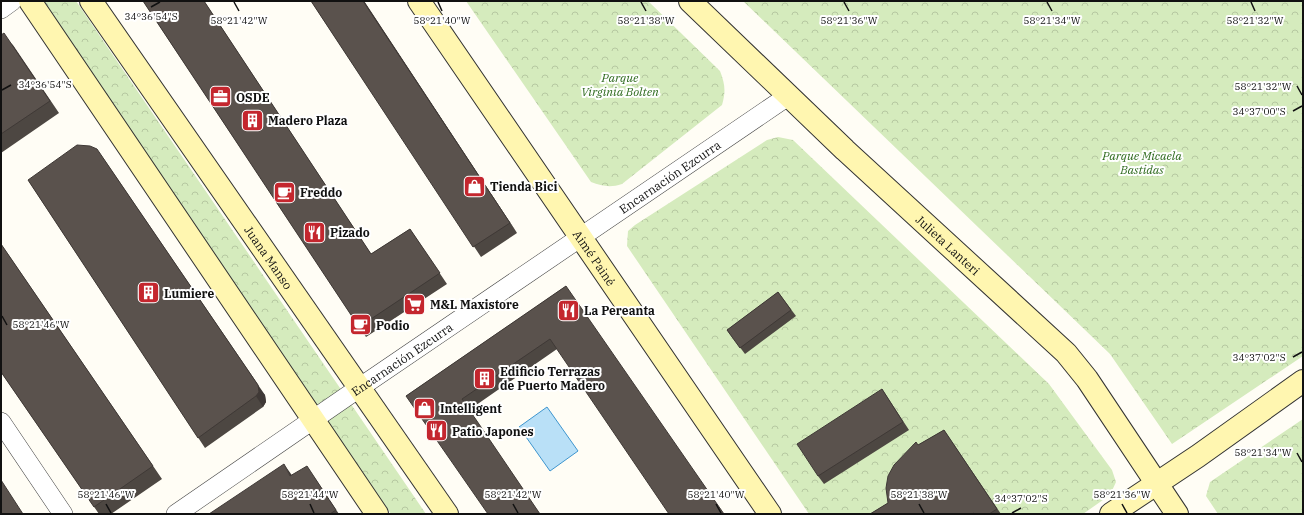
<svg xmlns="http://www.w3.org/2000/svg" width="1304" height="515" font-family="'IBM Plex Serif',serif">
	<defs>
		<pattern id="park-crowns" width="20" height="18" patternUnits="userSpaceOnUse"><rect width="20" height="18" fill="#d5ebbd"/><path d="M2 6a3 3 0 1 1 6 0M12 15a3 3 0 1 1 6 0" fill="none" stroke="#b6c8a1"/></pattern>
	</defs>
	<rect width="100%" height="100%" fill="#fffdf5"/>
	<path fill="url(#park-crowns)" d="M 41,1 L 76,1 L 426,514 L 391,514 Z
		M 466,1 L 648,1 L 720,71 C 725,84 726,91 722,105 L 622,184 C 610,188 602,186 591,182 Z
		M 743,1 L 1303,1 L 1303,356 L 1172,444 L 1110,354 Z
		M 778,137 L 793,140 L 1049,384 L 1112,470 L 1116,482 L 1110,495 L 1083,514 L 809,514 L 627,246 L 628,231 L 635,225 L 767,140 Z
		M 1303,419 L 1303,514 L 1218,514 L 1206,496 L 1210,482 Z"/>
	<path fill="#b9e0f7" stroke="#3f96cf" d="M 547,407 L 578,451 L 550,471 L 519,427 Z"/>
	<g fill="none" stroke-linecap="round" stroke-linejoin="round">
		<defs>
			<g id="street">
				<path d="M 1,9 L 12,1"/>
				<path d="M 1,422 L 63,514"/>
				<path id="s1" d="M 176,514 L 359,388 L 788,96"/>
			</g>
			<g id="secondary">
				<path d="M 30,1 L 377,514"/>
				<path id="s2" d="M 91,1 L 447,514"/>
				<path id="s3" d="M 419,1 L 770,514"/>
				<path id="s4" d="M 690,1 L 845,150 L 1066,353 L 1087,379 L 1177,514"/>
				<path d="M 1111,514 L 1198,456 L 1303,381"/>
			</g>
		</defs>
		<use href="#street" stroke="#444" stroke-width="20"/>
		<use href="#secondary" stroke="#333" stroke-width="24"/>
		<use href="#street" stroke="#fff" stroke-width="19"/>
		<use href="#secondary" stroke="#fff6b0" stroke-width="22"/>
	</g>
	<path fill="#4d4742" d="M 143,1 L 204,1 L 371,254 L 410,229 L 447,284 L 366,337 Z
		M 311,1 L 364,1 L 517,233 L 481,257 Z
		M 1,35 L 13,45 L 59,113 L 1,153 Z
		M 28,180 L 265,395 L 266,402 L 263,407 L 205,448 Z
		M 1,244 L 162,479 L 111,514 L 99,514 L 1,372 Z
		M 566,286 L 557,349 L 469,410 L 406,396 Z
		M 778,292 L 796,316 L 745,354 L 727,330 Z
		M 882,389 L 909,430 L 824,484 L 818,476 Z
		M 944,430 L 1001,514 L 870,514 L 888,503 L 918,445 Z
		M 291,475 L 314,477 L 339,514 L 209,514 Z"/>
	<path fill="#3f3936" d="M 363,1 L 364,1 L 517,233 L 510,223 Z
		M 97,149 L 265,395 L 266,402 L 263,407 Z
		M 284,464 L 291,474 L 298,486 L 290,476 Z"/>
	<path fill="#5a524d" stroke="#3f3936" d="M 143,1 L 204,1 L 371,254 L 410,229 L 440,273 L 359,327 Z
		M 311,1 L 363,1 L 510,223 L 473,247 Z
		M 4,33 L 50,101 L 1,134 L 1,35 Z
		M 77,145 L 90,146 L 97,149 L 258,385 L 259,392 L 256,396 L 198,438 L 28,180 Z
		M 1,244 L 153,466 L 94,507 L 1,372 Z
		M 566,286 L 724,514 L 669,514 L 550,339 L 462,399 L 540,514 L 488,514 L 406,396 Z
		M 778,292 L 791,310 L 740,348 L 727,330 Z
		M 882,389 L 903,422 L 818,476 L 797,444 Z
		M 944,430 L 997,509 L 989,514 L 975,514 L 974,513 L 972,514 L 870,514 L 888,503 L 886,488 L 888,476 L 894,465 L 916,442 L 918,445 Z
		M 284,464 L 290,476 L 307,466 L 336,510 L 330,514 L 209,514 Z
		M 1,480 L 23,514 L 1,514 Z"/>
	<path fill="none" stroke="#111" stroke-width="1.5" d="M 234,2 L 239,11M 438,2 L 442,11M 641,2 L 646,11M 844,2 L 849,11M 1047,2 L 1052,11M 1251,2 L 1255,11M 151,7 L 160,2M 1297,86 L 1302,95M 2,90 L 11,85M 1293,111 L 1302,106M 2,316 L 7,325M 1293,357 L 1302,352M 1297,453 L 1302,462M 106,504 L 111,513M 310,504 L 314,513M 513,504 L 518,513M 716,504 L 721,513M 919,504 L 924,513M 1122,504 L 1127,513M 1012,513 L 1021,508"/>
	<defs>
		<symbol id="office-square" viewBox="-11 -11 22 22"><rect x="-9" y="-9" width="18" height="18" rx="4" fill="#c4262e" stroke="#fff"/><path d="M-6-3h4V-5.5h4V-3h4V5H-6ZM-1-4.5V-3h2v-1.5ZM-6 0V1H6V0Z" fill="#fff"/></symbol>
		<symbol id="building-square" viewBox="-11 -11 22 22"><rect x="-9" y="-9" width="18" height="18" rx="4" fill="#c4262e" stroke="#fff"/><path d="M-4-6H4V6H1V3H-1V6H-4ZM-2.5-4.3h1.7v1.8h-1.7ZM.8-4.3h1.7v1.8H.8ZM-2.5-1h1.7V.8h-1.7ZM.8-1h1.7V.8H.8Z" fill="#fff"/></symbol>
		<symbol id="shop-square" viewBox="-11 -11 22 22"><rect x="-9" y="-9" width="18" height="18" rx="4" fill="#c4262e" stroke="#fff"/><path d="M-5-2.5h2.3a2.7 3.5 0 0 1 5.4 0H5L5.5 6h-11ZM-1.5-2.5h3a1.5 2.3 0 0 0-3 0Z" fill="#fff"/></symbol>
		<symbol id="cafe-square" viewBox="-11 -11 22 22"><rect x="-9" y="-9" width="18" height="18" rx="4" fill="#c4262e" stroke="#fff"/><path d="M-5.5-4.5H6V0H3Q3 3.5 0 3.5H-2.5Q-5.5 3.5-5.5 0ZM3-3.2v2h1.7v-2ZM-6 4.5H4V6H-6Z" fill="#fff"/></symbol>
		<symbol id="restaurant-square" viewBox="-11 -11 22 22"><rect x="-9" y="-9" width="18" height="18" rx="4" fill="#c4262e" stroke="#fff"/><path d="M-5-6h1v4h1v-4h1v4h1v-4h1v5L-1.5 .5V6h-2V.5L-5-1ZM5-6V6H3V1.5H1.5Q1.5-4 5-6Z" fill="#fff"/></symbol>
		<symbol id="supermarket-square" viewBox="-11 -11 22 22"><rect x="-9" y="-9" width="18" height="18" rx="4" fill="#c4262e" stroke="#fff"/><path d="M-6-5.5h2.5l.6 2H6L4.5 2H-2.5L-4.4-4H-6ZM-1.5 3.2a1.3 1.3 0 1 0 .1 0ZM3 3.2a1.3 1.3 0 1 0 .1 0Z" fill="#fff"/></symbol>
	</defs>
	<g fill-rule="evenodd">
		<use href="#office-square" x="208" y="84" width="25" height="25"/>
		<use href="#building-square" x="240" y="108" width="25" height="25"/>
		<use href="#shop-square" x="462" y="174" width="25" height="25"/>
		<use href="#cafe-square" x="272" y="180" width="25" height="25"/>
		<use href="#restaurant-square" x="302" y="220" width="25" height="25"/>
		<use href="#building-square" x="136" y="280" width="25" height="25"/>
		<use href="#supermarket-square" x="402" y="292" width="25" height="25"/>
		<use href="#restaurant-square" x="556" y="298" width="25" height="25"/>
		<use href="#cafe-square" x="348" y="312" width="25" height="25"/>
		<use href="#building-square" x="472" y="366" width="25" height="25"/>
		<use href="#shop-square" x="412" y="396" width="25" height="25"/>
		<use href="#restaurant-square" x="424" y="418" width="25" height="25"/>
	</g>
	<g text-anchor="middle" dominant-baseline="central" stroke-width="4" stroke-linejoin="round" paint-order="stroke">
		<g font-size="12" font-style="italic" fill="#2f6b1f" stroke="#fff">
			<text x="620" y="77">Parque<tspan x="620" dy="14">Virginia Bolten</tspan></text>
			<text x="1142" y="155">Parque Micaela<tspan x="1142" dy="14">Bastidas</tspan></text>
		</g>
		<g font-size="12" font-weight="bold" fill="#111" stroke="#fff" text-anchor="start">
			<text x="236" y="97">OSDE</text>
			<text x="268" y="120">Madero Plaza</text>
			<text x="490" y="186">Tienda Bici</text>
			<text x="300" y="192">Freddo</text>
			<text x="330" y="232">Pizado</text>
			<text x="164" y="293">Lumiere</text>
			<text x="430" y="304">M&amp;L Maxistore</text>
			<text x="584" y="310">La Pereanta</text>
			<text x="376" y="325">Podio</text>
			<text x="500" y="371">Edificio Terrazas<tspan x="500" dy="14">de Puerto Madero</tspan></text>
			<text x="440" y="408">Intelligent</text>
			<text x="452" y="431">Patio Japones</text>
		</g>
		<g font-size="12" fill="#111" stroke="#fff">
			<text stroke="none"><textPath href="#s1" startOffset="598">Encarnación Ezcurra</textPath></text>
			<text stroke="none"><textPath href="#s4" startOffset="355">Julieta Lanteri</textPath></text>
			<text stroke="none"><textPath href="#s3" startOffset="311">Aimé Painé</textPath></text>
			<text stroke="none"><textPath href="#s2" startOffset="312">Juana Manso</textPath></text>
			<text stroke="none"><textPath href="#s1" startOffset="274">Encarnación Ezcurra</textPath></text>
		</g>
	</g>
	<g font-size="10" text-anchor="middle" fill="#111" stroke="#fff" stroke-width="4" stroke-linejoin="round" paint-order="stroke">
		<text x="151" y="20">34°36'54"S</text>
		<text x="239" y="24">58°21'42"W</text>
		<text x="442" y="24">58°21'40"W</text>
		<text x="646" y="24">58°21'38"W</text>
		<text x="849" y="24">58°21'36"W</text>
		<text x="1052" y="24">58°21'34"W</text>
		<text x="1255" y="24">58°21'32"W</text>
		<text x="45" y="88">34°36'54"S</text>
		<text x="1263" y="90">58°21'32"W</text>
		<text x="1259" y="115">34°37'00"S</text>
		<text x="41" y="328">58°21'46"W</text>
		<text x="1259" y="361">34°37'02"S</text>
		<text x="1263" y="456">58°21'34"W</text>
		<text x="106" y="498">58°21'46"W</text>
		<text x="310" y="498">58°21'44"W</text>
		<text x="513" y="498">58°21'42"W</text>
		<text x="716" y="498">58°21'40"W</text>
		<text x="919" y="498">58°21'38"W</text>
		<text x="1122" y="498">58°21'36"W</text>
		<text x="1021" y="502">34°37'02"S</text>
	</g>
	<rect width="1304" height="515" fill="none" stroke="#111111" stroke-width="4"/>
</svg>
